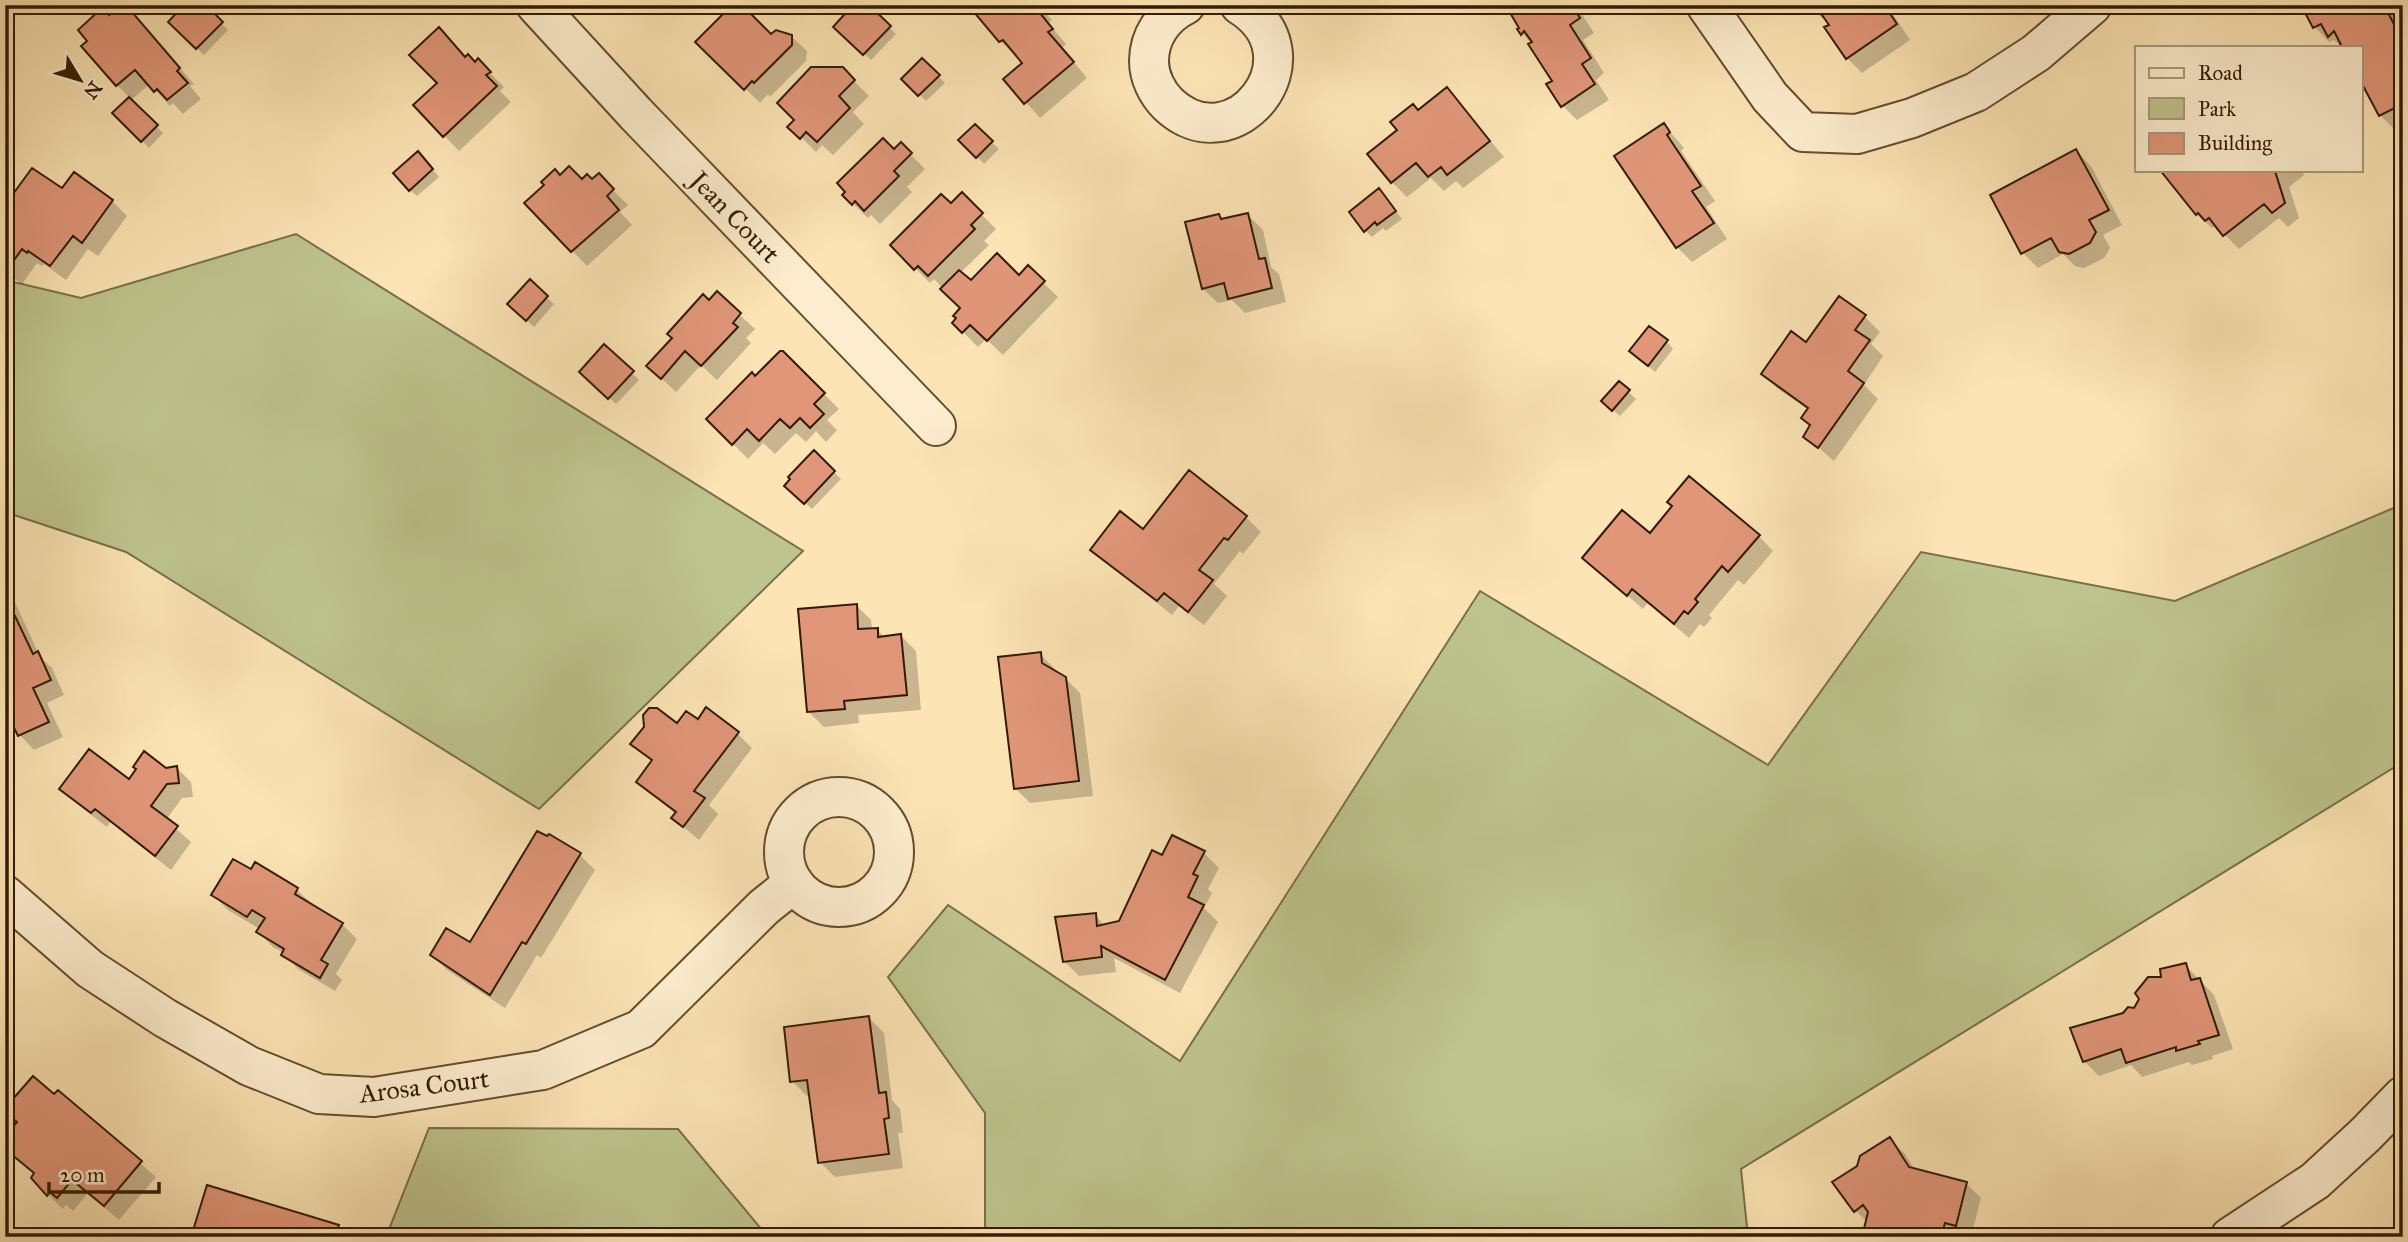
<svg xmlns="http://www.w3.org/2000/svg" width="2408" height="1242" font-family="'IM FELL Great Primer',serif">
	<rect width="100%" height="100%" fill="#fce4b4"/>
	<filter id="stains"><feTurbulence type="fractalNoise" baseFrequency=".00286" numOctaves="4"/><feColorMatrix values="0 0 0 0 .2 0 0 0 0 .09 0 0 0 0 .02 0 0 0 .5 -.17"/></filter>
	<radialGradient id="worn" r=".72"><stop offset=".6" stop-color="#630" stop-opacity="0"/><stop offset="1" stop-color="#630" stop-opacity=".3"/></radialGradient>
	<path fill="#bec48e" stroke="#787048" stroke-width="2" d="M 296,234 L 803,551 L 539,809 L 126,552 L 5,512 L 5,280 L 81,298 Z
		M 2403,504 L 2403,762 L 1741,1169 L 1748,1237 L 985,1237 L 985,1113 L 888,977 L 948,905 L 1180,1061 L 1480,591 L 1768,765 L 1921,552 L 2175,601 Z
		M 429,1128 L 678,1129 L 768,1237 L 386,1237 Z"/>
	<path fill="#0003" d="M 203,5 L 228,30 L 204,55 L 171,22 Z
		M 252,5 L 263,5 L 257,10 Z
		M 867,5 L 896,34 L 871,60 L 835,27 Z
		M 983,5 L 1038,5 L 1052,20 L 1048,23 L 1066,44 L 1062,48 L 1087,78 L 1040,118 L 1005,79 L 1025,63 L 1000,41 Z
		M 1510,5 L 1576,5 L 1594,33 L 1583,40 L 1604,73 L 1596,80 L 1609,100 L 1577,120 L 1562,105 L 1554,81 L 1532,44 L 1519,30 L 1522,28 Z
		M 1809,5 L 1887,5 L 1910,40 L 1862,73 L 1847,58 L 1825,17 L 1822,18 Z
		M 2303,5 L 2388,5 L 2391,8 L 2403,30 L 2403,126 L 2395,130 L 2380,115 L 2361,79 L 2361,47 L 2341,47 L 2334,40 L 2329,42 L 2315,27 Z
		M 110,17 L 138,20 L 194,84 L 190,86 L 201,99 L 183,114 L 173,103 L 170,106 L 150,84 L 131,100 L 163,133 L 149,148 L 115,113 L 130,98 L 117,85 Z
		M 439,29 L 466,58 L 476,64 L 478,61 L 504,87 L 500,91 L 511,102 L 459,151 L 415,105 L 439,83 Z
		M 771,36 L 791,36 L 807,51 L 806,61 L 770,97 L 768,94 L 760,103 L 698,42 Z
		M 922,60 L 945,83 L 926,101 L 904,79 Z
		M 842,69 L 869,96 L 853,112 L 864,124 L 833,155 L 822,145 L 816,152 L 790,126 Z
		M 1447,89 L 1504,157 L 1463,188 L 1456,181 L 1444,191 L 1431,178 L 1407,197 L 1392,182 L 1418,112 Z
		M 1664,125 L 1684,148 L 1681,151 L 1715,201 L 1706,207 L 1727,239 L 1692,262 L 1677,247 L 1616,156 Z
		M 975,126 L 999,149 L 984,164 L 961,140 Z
		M 901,145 L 925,169 L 907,187 L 912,192 L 880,224 L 871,215 L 868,218 L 844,195 Z
		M 2076,151 L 2091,166 L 2122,225 L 2103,235 L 2110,248 L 2104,258 L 2084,268 L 2075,266 L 2063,254 L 2038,268 L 2023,253 Z
		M 425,160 L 439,177 L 417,196 L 410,190 Z
		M 2162,170 L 2301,170 L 2304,175 L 2289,187 L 2299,218 L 2288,227 L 2279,218 L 2239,249 L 2223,233 L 2221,235 L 2214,227 L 2212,228 L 2197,214 Z
		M 598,175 L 628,205 L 620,212 L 632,225 L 587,266 L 527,204 L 560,178 L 592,181 Z
		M 62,191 L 112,201 L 127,216 L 98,256 L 88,249 L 66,280 L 44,264 L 42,266 L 37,263 L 22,284 L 5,272 L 5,208 Z
		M 962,195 L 996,229 L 984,241 L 989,245 L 960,273 L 971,283 L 1019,277 L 1028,268 L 1058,297 L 1003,355 L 986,339 L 978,347 L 954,323 L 962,309 L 934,279 L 930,283 L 892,245 L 951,206 Z
		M 1386,198 L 1402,219 L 1386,231 L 1383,228 L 1372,237 L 1365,230 Z
		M 1248,215 L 1263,230 L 1271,267 L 1279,274 L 1286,302 L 1245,313 L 1232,300 L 1218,303 L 1203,289 L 1218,216 L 1223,221 Z
		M 530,282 L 554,304 L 534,327 L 509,304 Z
		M 717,294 L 755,329 L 746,338 L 751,343 L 717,380 L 701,365 L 676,392 L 648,366 Z
		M 1839,298 L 1865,317 L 1880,332 L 1871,344 L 1883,356 L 1864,385 L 1878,399 L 1834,461 L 1805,436 L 1811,427 L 1803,418 L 1809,410 L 1778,389 L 1763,374 L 1807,345 Z
		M 1667,342 L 1673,349 L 1655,372 L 1639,358 Z
		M 604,347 L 639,380 L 616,404 L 581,372 Z
		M 783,353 L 839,409 L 827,420 L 837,430 L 826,442 L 816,431 L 806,442 L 796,433 L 775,454 L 763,443 L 748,459 L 708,419 Z
		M 1619,383 L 1636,399 L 1620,416 L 1603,401 Z
		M 814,453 L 841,479 L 812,509 L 787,486 Z
		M 1246,517 L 1261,532 L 1243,554 L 1240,551 L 1214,584 L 1227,596 L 1204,625 L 1179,606 L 1172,615 L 1108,564 L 1093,549 L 1143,532 Z
		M 1650,535 L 1759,536 L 1773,551 L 1744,585 L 1738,580 L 1709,615 L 1712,618 L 1704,627 L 1700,624 L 1689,638 L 1648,603 L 1643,609 L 1584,558 Z
		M 5,592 L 15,602 L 40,657 L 52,668 L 64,695 L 47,703 L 63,737 L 34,750 L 20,735 L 5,705 Z
		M 856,605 L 871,620 L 872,630 L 877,629 L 885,638 L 901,636 L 916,651 L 921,710 L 858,715 L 859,723 L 824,727 L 809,712 Z
		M 1040,654 L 1055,669 L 1055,672 L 1065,678 L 1080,693 L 1093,796 L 1030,803 L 1015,788 Z
		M 698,722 L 737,733 L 752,748 L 709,805 L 718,814 L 699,840 L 673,818 L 676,814 L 638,781 L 652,762 L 633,744 Z
		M 176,767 L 191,782 L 193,797 L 182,798 L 166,820 L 191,842 L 171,870 L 110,822 L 107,827 L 77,804 L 62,789 L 130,781 Z
		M 549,836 L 580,855 L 595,870 L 541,958 L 537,955 L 505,1008 L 447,970 L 432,955 L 470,945 Z
		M 1204,853 L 1219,868 L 1208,889 L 1212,893 L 1204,908 L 1218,922 L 1180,993 L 1114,958 L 1116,972 L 1079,976 L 1064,961 L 1095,915 L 1105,926 L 1120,922 Z
		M 255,865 L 297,890 L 312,904 L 342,924 L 357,939 L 336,974 L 342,980 L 335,991 L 298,969 L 284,953 L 273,947 L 258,932 L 260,929 L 228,910 L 213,895 L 251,872 Z
		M 2185,965 L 2214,995 L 2233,1049 L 2212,1056 L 2213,1059 L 2192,1065 L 2189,1062 L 2142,1077 L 2131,1065 L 2099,1076 L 2084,1061 L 2163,979 Z
		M 869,1018 L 884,1033 L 892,1100 L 900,1109 L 903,1133 L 898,1133 L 903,1168 L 835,1177 L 820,1162 L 811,1095 L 807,1096 L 792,1081 Z
		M 58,1092 L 156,1177 L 119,1220 L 88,1193 L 73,1211 L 66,1205 L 63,1209 L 39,1186 L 35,1175 L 5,1147 Z
		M 1890,1139 L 1905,1154 L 1915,1170 L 1966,1183 L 1981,1198 L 1971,1237 L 1864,1237 L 1868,1223 L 1855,1210 L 1858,1167 Z
		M 338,1227 L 348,1237 L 193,1237 Z"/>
	<path fill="#e19679" stroke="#331b01" stroke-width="2" d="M 121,5 L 126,5 L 180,68 L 177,71 L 188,83 L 167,100 L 157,89 L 154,92 L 135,70 L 116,86 L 81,46 L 87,41 L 78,30 L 103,7 L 109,15 Z
		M 184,5 L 206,5 L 223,22 L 196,49 L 168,22 Z
		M 732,5 L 742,5 L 771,34 L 776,30 L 792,35 L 792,45 L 754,83 L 752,81 L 744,90 L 695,42 Z
		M 853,5 L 869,5 L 891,26 L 863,55 L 833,27 Z
		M 981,5 L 1038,5 L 1035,7 L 1053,29 L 1048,32 L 1074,62 L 1024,104 L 1003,79 L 1022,63 L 1003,40 L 999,42 L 973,11 Z
		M 1507,5 L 1572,5 L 1580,18 L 1570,25 L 1591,58 L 1582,64 L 1595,84 L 1561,107 L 1546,84 L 1552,81 L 1528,44 L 1532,42 L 1524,31 L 1521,35 L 1517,29 L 1519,28 L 1506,6 Z
		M 1815,5 L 1884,5 L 1897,24 L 1846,59 L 1824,27 L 1829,25 Z
		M 2301,5 L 2384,5 L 2398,32 L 2403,29 L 2403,104 L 2379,116 L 2361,82 L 2361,47 L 2342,47 L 2334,31 L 2328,37 L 2321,24 L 2313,28 Z
		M 439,27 L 465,57 L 468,54 L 475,62 L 478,58 L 491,72 L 486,75 L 497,86 L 443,137 L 413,105 L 437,83 L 409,55 Z
		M 922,58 L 940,75 L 918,96 L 901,79 Z
		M 811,67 L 843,67 L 855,80 L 839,96 L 850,108 L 817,142 L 806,132 L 800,139 L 787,127 L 794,120 L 777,103 Z
		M 1447,87 L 1490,141 L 1447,175 L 1441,167 L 1428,177 L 1416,163 L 1391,183 L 1367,154 L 1397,130 L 1390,122 L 1413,104 L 1418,110 Z
		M 129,97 L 158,125 L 141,142 L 112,113 Z
		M 1664,123 L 1670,132 L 1667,135 L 1701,186 L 1692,191 L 1714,223 L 1676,248 L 1614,156 Z
		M 975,124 L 993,141 L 976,158 L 958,140 Z
		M 883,138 L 894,149 L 901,142 L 912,153 L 894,171 L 899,176 L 864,211 L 855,201 L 852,205 L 842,195 L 845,192 L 837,183 Z
		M 2076,149 L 2109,210 L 2089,220 L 2096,232 L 2090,243 L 2069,254 L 2059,252 L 2051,238 L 2021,254 L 1990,195 Z
		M 418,151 L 433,169 L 409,191 L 393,173 Z
		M 569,166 L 582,179 L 587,174 L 592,179 L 599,173 L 614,189 L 607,196 L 619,210 L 571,252 L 524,203 L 544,185 L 541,182 L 555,169 L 560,175 Z
		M 32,168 L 62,188 L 74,172 L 113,200 L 82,243 L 73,236 L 50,266 L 28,251 L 27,253 L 22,249 L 7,270 L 5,205 Z
		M 2160,170 L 2277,170 L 2275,171 L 2285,203 L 2272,213 L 2264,204 L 2223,236 L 2209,218 L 2205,221 L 2198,213 L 2196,215 Z
		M 1379,188 L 1396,211 L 1377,225 L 1375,222 L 1364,232 L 1349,212 Z
		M 962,192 L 983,213 L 971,225 L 975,229 L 928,276 L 918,266 L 914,270 L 890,245 L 941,194 L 951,203 Z
		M 1248,213 L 1259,259 L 1265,258 L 1272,288 L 1228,299 L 1224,283 L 1202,289 L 1185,222 L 1219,214 L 1221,219 Z
		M 997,253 L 1019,275 L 1028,265 L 1045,281 L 987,341 L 970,325 L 962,333 L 952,323 L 956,318 L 953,316 L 960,308 L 940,289 L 959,270 L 971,280 Z
		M 530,279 L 548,296 L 526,321 L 507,304 Z
		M 717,291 L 741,313 L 733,323 L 738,327 L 701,366 L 685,351 L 661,379 L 646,366 L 672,338 L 667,334 L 703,294 L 709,300 Z
		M 1839,296 L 1866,315 L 1855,330 L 1870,340 L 1848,371 L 1864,383 L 1818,448 L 1803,437 L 1810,425 L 1801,418 L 1808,408 L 1761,374 L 1791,331 L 1806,342 Z
		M 1649,326 L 1668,340 L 1648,366 L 1629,351 Z
		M 604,344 L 634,371 L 608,399 L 579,372 Z
		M 780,351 L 783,351 L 825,393 L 814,404 L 824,414 L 810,428 L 800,418 L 790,428 L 780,419 L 759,441 L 747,429 L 732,445 L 706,419 L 752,372 L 755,376 Z
		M 1619,381 L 1630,390 L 1612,411 L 1601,401 Z
		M 814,450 L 835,471 L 804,504 L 784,486 L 790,479 L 788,477 Z
		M 1189,470 L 1247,516 L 1228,540 L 1224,538 L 1199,570 L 1213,580 L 1188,612 L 1164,593 L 1157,601 L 1090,550 L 1120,511 L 1143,529 Z
		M 1689,476 L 1760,535 L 1728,572 L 1722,566 L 1695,599 L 1698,602 L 1688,614 L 1684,611 L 1674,624 L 1632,589 L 1627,596 L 1582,558 L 1622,510 L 1650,533 L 1672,506 L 1667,502 Z
		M 5,595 L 33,654 L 38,651 L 51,680 L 33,688 L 49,722 L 18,736 L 5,709 Z
		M 857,604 L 858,629 L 878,628 L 878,637 L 901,634 L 907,695 L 844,701 L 845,709 L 807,712 L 798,609 Z
		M 1041,652 L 1042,663 L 1066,677 L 1079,781 L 1014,789 L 998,657 Z
		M 706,707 L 739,732 L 694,791 L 705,798 L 683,827 L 671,818 L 676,812 L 636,782 L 652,760 L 630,744 L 644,727 L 643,715 L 649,708 L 657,708 L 677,723 L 686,711 L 698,719 Z
		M 89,749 L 129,779 L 136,769 L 133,767 L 144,751 L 166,768 L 177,766 L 179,783 L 167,784 L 151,806 L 178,826 L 155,856 L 95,809 L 91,813 L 59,789 Z
		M 537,831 L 547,836 L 549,834 L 581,853 L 526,944 L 522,942 L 490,995 L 430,955 L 446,928 L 470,942 Z
		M 1172,835 L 1205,851 L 1193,874 L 1198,876 L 1188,897 L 1204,905 L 1165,980 L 1101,946 L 1102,957 L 1063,962 L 1055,917 L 1096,913 L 1097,926 L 1119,921 L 1152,850 L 1162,855 Z
		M 233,859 L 251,869 L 255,862 L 298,888 L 295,894 L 343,923 L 321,960 L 328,964 L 320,978 L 281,955 L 284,949 L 256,932 L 265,918 L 252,910 L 247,917 L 211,895 Z
		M 2186,963 L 2191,980 L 2200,978 L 2219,1035 L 2198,1041 L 2200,1044 L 2176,1051 L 2176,1047 L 2126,1063 L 2121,1049 L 2083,1062 L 2070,1028 L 2123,1013 L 2128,1007 L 2134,1008 L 2139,999 L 2135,993 L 2148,977 L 2161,977 L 2160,969 Z
		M 869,1016 L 879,1093 L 886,1092 L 889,1118 L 884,1119 L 889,1154 L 818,1163 L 807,1080 L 790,1082 L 784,1027 Z
		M 33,1076 L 54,1094 L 58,1090 L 142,1161 L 104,1206 L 72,1180 L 57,1198 L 50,1192 L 47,1196 L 31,1178 L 34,1173 L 5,1149 L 5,1136 L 17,1122 L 5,1112 L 5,1108 Z
		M 1890,1137 L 1909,1167 L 1967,1182 L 1956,1226 L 1945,1223 L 1941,1237 L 1862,1237 L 1868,1212 L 1863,1205 L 1854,1212 L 1832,1182 L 1857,1166 L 1860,1156 Z
		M 207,1185 L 339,1225 L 335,1237 L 191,1237 Z"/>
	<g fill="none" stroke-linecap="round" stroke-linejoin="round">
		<defs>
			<path id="minor" d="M 536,5 L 636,114 L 936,426
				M 1185,5 C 1163,16 1149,37 1149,61 C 1149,77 1157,93 1168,104 C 1234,167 1322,56 1240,5
				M 1706,5 L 1770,97 L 1803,132 L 1857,134 L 1912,118 L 1976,92 L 2036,53 L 2092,5
				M784 852a55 55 0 1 1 110 0a55 55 0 1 1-110 0Z
				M 5,895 L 90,969 L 165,1018 L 249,1066 L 319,1094 L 374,1097 L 543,1070 L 641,1029 L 764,907 L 794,883
				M 2230,1237 L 2315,1181 L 2365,1135 L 2403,1096"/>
		</defs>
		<use href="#minor" stroke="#654d2e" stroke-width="42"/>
		<use href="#minor" stroke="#fdedce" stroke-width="38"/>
	</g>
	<g text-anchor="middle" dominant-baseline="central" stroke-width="5" stroke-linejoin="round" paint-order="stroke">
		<g font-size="26" fill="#331b01" stroke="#fdedce">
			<text transform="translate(735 217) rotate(46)">Jean Court</text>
			<text transform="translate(424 1086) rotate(-7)">Arosa Court</text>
		</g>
	</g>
	<rect width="2408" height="1242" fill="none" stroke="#fce4b4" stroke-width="28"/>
	<rect x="7" y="7" width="2394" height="1228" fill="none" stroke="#331b01" stroke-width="3.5"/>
	<rect x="14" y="14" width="2380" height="1214" fill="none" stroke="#331b01" stroke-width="2"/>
	<rect x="2135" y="46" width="228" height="126" fill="#fdedce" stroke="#ac997c" stroke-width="2"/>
	<rect x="2149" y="68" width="35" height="10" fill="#fdedce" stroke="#ac997c" stroke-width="2"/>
	<text x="2198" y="80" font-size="21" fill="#331b01">Road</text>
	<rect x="2149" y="98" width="35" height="21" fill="#bec48e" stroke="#ac997c" stroke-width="2"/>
	<text x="2198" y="116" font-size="21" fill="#331b01">Park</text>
	<rect x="2149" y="133" width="35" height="21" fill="#e19679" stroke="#ac997c" stroke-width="2"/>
	<text x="2198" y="150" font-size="21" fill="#331b01">Building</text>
	<g transform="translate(80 80) rotate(128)" stroke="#fdedce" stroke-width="5" paint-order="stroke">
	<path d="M0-5L12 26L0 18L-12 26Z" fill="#331b01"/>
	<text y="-10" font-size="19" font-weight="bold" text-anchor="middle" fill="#331b01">N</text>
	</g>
	<path d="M49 1182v10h110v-10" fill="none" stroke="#331b01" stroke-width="3.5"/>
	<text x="60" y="1182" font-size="21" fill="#331b01" stroke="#fdedce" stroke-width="5" paint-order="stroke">20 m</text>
	<rect width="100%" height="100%" filter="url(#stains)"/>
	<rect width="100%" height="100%" fill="url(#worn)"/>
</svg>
